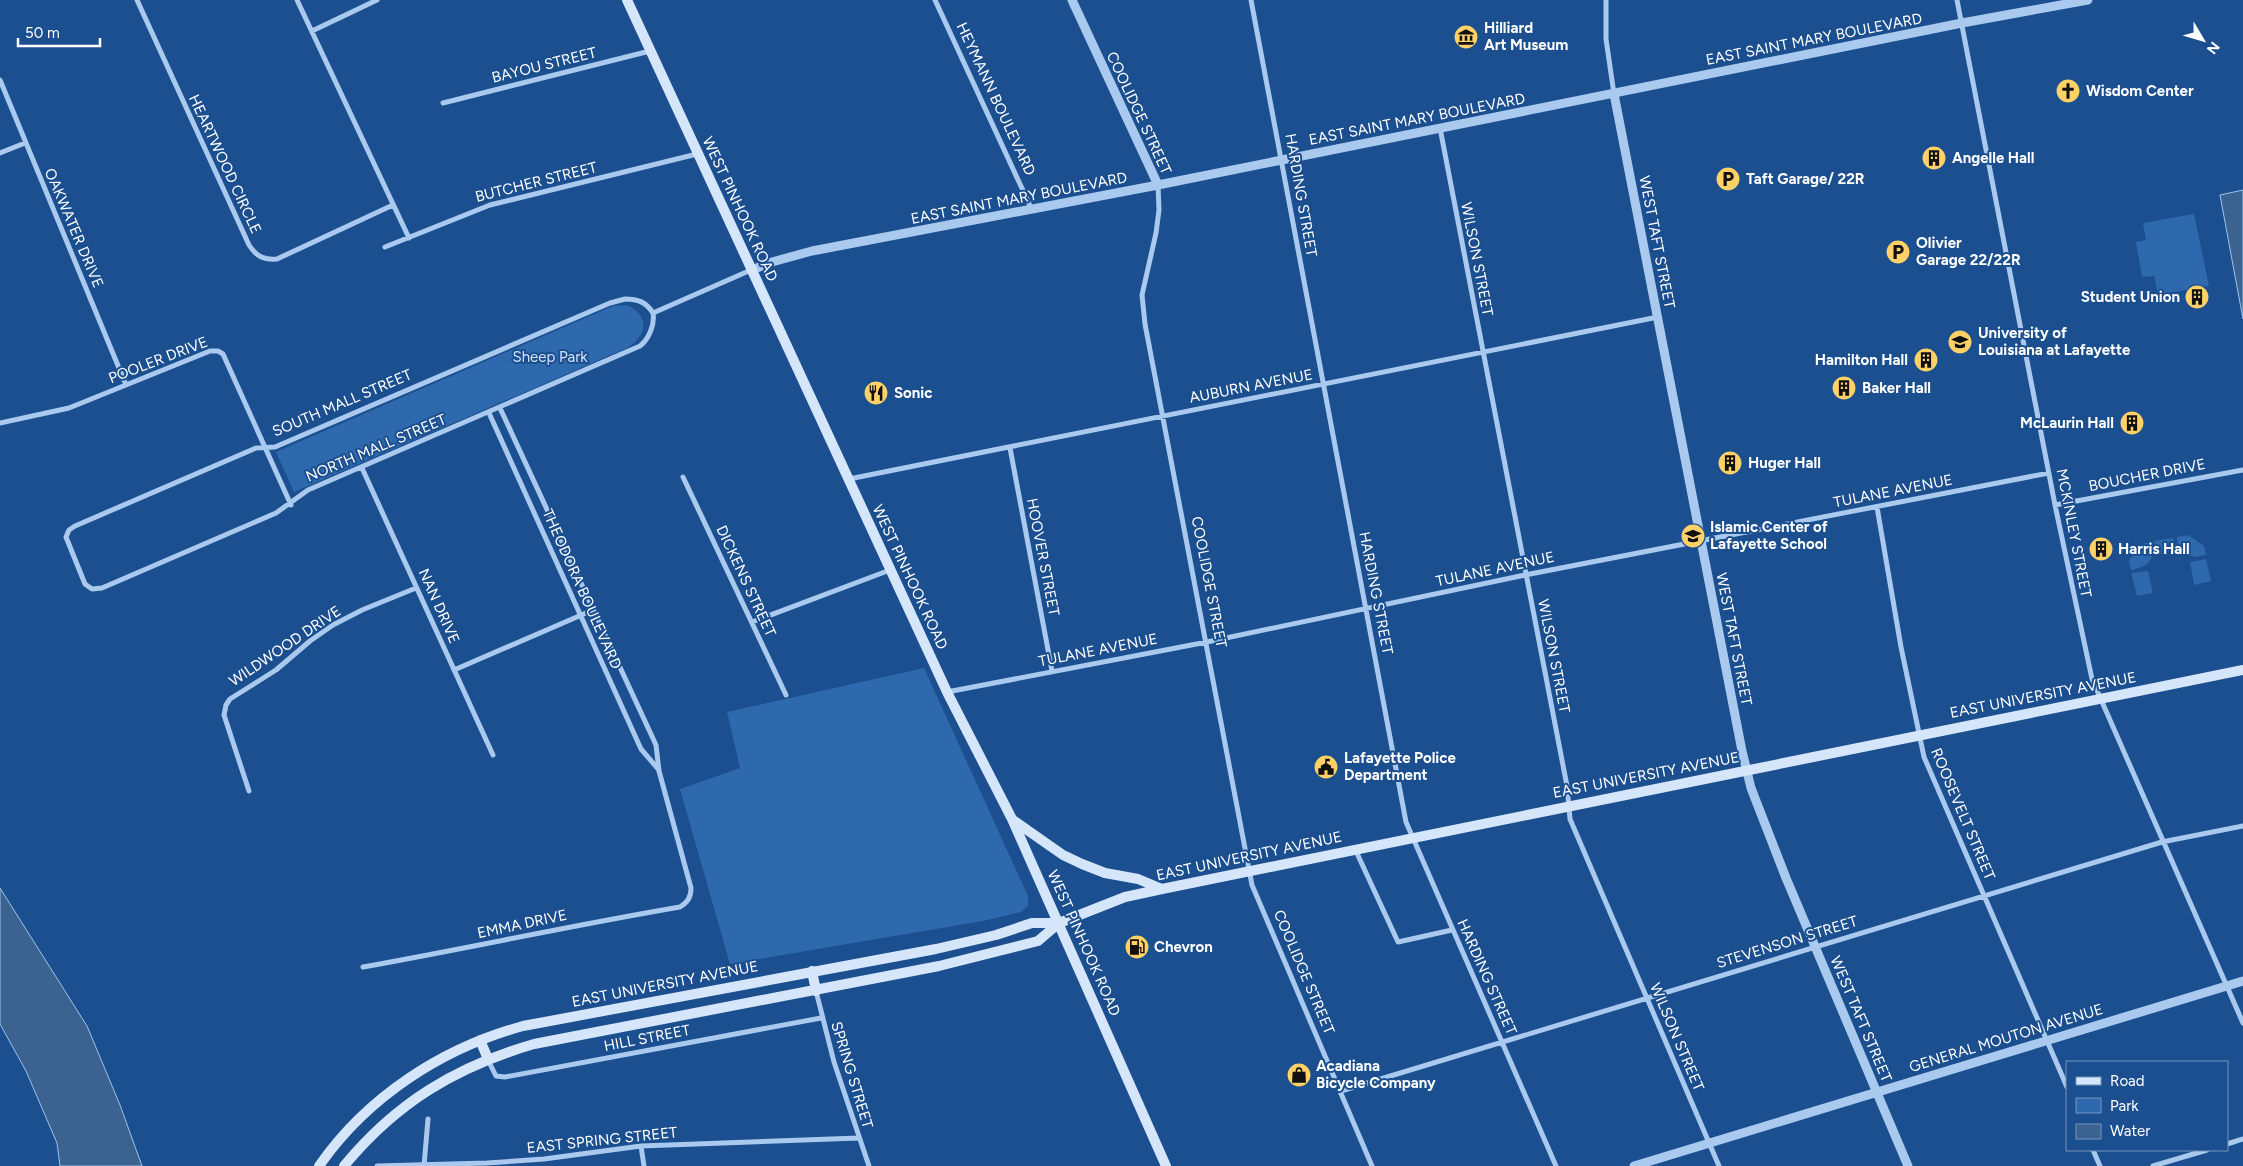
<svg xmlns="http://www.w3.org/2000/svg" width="2243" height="1166" font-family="Figtree,sans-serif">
	<rect width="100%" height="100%" fill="#1b4f8f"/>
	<path fill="#2e69ad" d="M 2194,214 L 2209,286 L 2158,295 L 2154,276 L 2142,277 L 2136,242 L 2146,240 L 2143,223 Z
		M 627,305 C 650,316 648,335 627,348 L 294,492 L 276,452 L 613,306 Z
		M 2188,535 L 2204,546 L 2206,555 L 2196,557 L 2183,554 L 2178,546 L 2177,537 Z
		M 2173,538 L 2176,550 L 2157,555 L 2154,541 Z
		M 2151,542 C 2156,560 2148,567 2131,570 L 2129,561 L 2141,544 Z
		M 2206,559 L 2211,581 L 2194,585 L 2190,562 Z
		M 2148,571 L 2153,593 L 2137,596 L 2131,573 Z
		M 924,668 L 1028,896 L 1028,906 L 1021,912 L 983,921 L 730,964 L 680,789 L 740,768 L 727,712 Z"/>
	<path fill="#3c6290" stroke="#9cc4f0" d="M 2243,190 L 2243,319 L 2220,195 Z
		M 0,888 L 87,1026 L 120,1105 L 142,1166 L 60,1166 L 57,1143 L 26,1071 L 0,1024 Z"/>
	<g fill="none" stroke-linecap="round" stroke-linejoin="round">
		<path stroke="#a9c9ee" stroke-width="5" d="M 137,0 L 249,245 C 256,256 263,260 277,259 L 393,205
			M 297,0 L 409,238
			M 935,0 L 1032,210
			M 1251,0 L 1406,822 L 1556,1166
			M 1606,0 L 1606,39 L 1614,94
			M 1957,0 L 2055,505 L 2092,679 L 2243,1023
			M 312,31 L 377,0
			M 0,80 L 126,385
			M 443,103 L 650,51
			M 1440,128 L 1567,786 L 1570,819 L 1719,1166
			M 0,153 L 25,143
			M 1158,185 L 1159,210 L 1156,233 L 1142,295 L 1145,324 L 1252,885 L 1372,1166
			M 385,247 L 490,205 L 697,154
			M 625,299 C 638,299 646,302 653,313 C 655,324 649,339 640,346 L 308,490 L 276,513 L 102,588 L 92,589 L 85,584 L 66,537 L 69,530 L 75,526 L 256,448 L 275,447 L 610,303 Z
			M 653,313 L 751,270
			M 489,413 L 641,749 L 659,770
			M 0,423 L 69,408 L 210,351 L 218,351 L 223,354 L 291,505
			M 1010,448 L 1052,671
			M 362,468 L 493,755
			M 683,477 L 786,695
			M 849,479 L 1658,317
			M 2055,505 L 2243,470
			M 1877,507 L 1901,647 L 1924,757 L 2067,1087
			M 752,622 L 890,570
			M 454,670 L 593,610
			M 947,692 L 1207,642 L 1525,575 L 2049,473
			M 249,791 L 224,715 L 226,705 L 230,699 L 276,670 L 310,641 L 333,625 L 362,610 L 416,588
			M 1355,849 L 1398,942 L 1452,930
			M 363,967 C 469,948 574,925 680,907 C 688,902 691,897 691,888 L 659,771 L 656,745 L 500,408
			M 816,991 L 834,1062 L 869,1166
			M 488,1060 L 496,1076 L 505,1077 L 821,1018
			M 1341,1091 L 2162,842 L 2243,826
			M 2227,1144 L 2243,1139
			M 641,1146 L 644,1166
			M 2093,1150 L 2100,1166
			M 377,1166 L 487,1163 L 544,1159 L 641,1146 L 859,1138
			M 424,1166 L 428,1119
			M 2153,1166 L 2207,1150"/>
		<path stroke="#a9c9ee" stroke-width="9" d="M 1072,0 L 1158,185
			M 1614,94 L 1742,751 L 1751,788 L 1786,878 L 1908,1166
			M 752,270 L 772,262 L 812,251 L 1158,185 L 1962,23 L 2088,0
			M 1634,1166 L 2243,981"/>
		<path stroke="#d6e6fa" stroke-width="10" d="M 627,0 L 947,692 L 1012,819 L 1166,1166
			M 1013,820 L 1063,855 L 1082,864 L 1105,873 L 1138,879 L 1162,889
			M 812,971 L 816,991
			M 480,1040 L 488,1059
			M 319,1166 C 367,1097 442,1048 523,1026 L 936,949 L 996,935 L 1032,923 L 1059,923
			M 344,1166 C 396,1103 455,1067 534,1044 L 939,966 L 1038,941 L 1059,923 L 1125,897 L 1162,889 L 2243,670"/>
	</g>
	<defs>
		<symbol id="museum-disc" viewBox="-11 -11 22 22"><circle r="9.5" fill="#ffd166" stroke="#1b4f8f"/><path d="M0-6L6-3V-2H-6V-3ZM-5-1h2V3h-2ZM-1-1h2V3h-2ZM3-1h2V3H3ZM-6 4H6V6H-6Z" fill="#111"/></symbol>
		<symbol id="church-disc" viewBox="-11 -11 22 22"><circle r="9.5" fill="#ffd166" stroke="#1b4f8f"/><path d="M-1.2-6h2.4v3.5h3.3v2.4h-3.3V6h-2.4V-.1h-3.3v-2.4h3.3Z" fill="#111"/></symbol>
		<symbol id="building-disc" viewBox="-11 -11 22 22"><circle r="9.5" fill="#ffd166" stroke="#1b4f8f"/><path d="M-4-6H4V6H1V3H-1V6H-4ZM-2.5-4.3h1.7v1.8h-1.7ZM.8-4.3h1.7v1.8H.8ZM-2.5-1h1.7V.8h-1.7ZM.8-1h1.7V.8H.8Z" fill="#111"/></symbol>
		<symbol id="parking-disc" viewBox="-11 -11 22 22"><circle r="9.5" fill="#ffd166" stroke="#1b4f8f"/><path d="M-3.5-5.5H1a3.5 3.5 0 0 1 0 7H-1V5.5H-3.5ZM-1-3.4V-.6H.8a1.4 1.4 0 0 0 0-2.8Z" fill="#111"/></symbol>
		<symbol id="university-disc" viewBox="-11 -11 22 22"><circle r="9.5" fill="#ffd166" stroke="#1b4f8f"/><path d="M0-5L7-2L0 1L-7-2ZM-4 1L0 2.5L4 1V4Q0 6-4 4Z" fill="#111"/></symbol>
		<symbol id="restaurant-disc" viewBox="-11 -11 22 22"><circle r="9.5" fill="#ffd166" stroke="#1b4f8f"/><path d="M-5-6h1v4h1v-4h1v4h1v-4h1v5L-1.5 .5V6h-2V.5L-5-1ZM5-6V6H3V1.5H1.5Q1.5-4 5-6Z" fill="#111"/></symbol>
		<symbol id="school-disc" viewBox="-11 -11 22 22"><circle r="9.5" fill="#ffd166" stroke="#1b4f8f"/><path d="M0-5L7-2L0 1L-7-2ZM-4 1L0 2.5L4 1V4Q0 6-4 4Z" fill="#111"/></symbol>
		<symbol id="civic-disc" viewBox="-11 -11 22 22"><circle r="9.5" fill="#ffd166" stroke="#1b4f8f"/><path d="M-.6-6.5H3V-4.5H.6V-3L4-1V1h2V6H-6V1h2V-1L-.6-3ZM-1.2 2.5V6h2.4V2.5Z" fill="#111"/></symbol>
		<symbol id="fuel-disc" viewBox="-11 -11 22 22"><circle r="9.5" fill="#ffd166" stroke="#1b4f8f"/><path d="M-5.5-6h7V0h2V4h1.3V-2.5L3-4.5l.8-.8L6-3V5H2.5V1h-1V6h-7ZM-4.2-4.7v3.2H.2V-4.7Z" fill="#111"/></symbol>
		<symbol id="shop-disc" viewBox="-11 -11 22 22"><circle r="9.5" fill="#ffd166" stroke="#1b4f8f"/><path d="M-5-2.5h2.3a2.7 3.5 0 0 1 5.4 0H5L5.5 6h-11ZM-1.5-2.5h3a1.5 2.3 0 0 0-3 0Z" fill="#111"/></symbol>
	</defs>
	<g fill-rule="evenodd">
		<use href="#museum-disc" x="1452" y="23" width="28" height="28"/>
		<use href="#church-disc" x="2054" y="77" width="28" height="28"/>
		<use href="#building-disc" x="1920" y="144" width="28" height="28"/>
		<use href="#parking-disc" x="1714" y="165" width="28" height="28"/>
		<use href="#parking-disc" x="1884" y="238" width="28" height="28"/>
		<use href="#building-disc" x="2183" y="283" width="28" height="28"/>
		<use href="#university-disc" x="1946" y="328" width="28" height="28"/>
		<use href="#building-disc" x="1912" y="346" width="28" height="28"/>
		<use href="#building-disc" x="1830" y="374" width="28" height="28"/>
		<use href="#restaurant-disc" x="862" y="379" width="28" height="28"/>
		<use href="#building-disc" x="2118" y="409" width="28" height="28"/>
		<use href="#building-disc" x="1716" y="449" width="28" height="28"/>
		<use href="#school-disc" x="1679" y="522" width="28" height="28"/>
		<use href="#building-disc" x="2087" y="535" width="28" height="28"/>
		<use href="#civic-disc" x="1312" y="753" width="28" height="28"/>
		<use href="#fuel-disc" x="1123" y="933" width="28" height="28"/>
		<use href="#shop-disc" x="1285" y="1061" width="28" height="28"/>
	</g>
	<g text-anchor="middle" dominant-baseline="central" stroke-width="4" stroke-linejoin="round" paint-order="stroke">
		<g font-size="15" font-weight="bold" fill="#fff" stroke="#1b4f8f" text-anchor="start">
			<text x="1484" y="28">Hilliard<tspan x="1484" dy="17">Art Museum</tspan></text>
			<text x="2086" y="91">Wisdom Center</text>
			<text x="1952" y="158">Angelle Hall</text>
			<text x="1746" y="179">Taft Garage/ 22R</text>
			<text x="1916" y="243">Olivier<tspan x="1916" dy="17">Garage 22/22R</tspan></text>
			<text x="2180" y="297" text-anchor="end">Student Union</text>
			<text x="1978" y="333">University of<tspan x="1978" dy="17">Louisiana at Lafayette</tspan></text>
			<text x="1908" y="360" text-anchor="end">Hamilton Hall</text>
			<text x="1862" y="388">Baker Hall</text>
			<text x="894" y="393">Sonic</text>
			<text x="2114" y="423" text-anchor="end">McLaurin Hall</text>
			<text x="1748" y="463">Huger Hall</text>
			<text x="1710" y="527">Islamic Center of<tspan x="1710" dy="17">Lafayette School</tspan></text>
			<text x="2118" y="549">Harris Hall</text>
			<text x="1344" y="758">Lafayette Police<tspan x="1344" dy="17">Department</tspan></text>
			<text x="1154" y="947">Chevron</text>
			<text x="1316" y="1066">Acadiana<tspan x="1316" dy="17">Bicycle Company</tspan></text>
		</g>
		<g font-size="15" fill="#fff" stroke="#1b4f8f">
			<text transform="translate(1814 39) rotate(-11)">EAST SAINT MARY BOULEVARD</text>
			<text transform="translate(544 65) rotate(-14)">BAYOU STREET</text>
			<text transform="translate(996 99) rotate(65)">HEYMANN BOULEVARD</text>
			<text transform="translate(1139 113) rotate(65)">COOLIDGE STREET</text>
			<text transform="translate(1417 119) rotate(-11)">EAST SAINT MARY BOULEVARD</text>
			<text transform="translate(225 164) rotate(65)">HEARTWOOD CIRCLE</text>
			<text transform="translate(536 182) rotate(-14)">BUTCHER STREET</text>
			<text transform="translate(1301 195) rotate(80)">HARDING STREET</text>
			<text transform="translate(1019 198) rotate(-11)">EAST SAINT MARY BOULEVARD</text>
			<text transform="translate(740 209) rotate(65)">WEST PINHOOK ROAD</text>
			<text transform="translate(74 228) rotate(67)">OAKWATER DRIVE</text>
			<text transform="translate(1657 242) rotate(79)">WEST TAFT STREET</text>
			<text transform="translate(1477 259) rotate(79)">WILSON STREET</text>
			<text transform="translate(158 360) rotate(-21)">POOLER DRIVE</text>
			<text transform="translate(1251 386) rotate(-11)">AUBURN AVENUE</text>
			<text transform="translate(342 403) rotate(-23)">SOUTH MALL STREET</text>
			<text transform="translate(376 448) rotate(-23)">NORTH MALL STREET</text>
			<text transform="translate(2147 475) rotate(-11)">BOUCHER DRIVE</text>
			<text transform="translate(1893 491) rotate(-11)">TULANE AVENUE</text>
			<text transform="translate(2074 533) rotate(79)">MCKINLEY STREET</text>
			<text transform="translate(1043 557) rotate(79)">HOOVER STREET</text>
			<text transform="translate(1495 569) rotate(-12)">TULANE AVENUE</text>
			<text transform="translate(910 577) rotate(65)">WEST PINHOOK ROAD</text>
			<text transform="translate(746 581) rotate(65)">DICKENS STREET</text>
			<text transform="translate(1209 582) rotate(79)">COOLIDGE STREET</text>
			<text transform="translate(582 589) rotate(66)">THEODORA BOULEVARD</text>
			<text transform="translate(1376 593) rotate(79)">HARDING STREET</text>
			<text transform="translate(439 606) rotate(66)">NAN DRIVE</text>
			<text transform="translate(1734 639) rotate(79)">WEST TAFT STREET</text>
			<text transform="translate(285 646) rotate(-34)">WILDWOOD DRIVE</text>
			<text transform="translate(1098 650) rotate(-11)">TULANE AVENUE</text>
			<text transform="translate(1554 656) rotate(79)">WILSON STREET</text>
			<text transform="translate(2043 695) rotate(-11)">EAST UNIVERSITY AVENUE</text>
			<text transform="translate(1646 775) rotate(-11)">EAST UNIVERSITY AVENUE</text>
			<text transform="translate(1963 814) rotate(67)">ROOSEVELT STREET</text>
			<text transform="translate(1249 856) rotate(-12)">EAST UNIVERSITY AVENUE</text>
			<text transform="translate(522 924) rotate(-12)">EMMA DRIVE</text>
			<text transform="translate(1787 942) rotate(-17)">STEVENSON STREET</text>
			<text transform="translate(1084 943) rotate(66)">WEST PINHOOK ROAD</text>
			<text transform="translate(1304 972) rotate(67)">COOLIDGE STREET</text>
			<text transform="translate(1487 977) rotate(66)">HARDING STREET</text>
			<text transform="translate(665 984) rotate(-11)">EAST UNIVERSITY AVENUE</text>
			<text transform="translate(1861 1019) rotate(67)">WEST TAFT STREET</text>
			<text transform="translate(1677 1037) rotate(67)">WILSON STREET</text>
			<text transform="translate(647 1038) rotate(-11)">HILL STREET</text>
			<text transform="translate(2006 1038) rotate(-17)">GENERAL MOUTON AVENUE</text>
			<text transform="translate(852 1075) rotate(73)">SPRING STREET</text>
			<text transform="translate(602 1140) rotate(-6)">EAST SPRING STREET</text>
		</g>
		<g font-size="15" fill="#cfe3fa" stroke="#1b4f8f">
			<text x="550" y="357">Sheep Park</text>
		</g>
	</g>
	<rect x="2066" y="1061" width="162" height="90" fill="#1b4f8f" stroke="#7695bc"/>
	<rect x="2076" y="1077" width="25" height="8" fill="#d6e6fa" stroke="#7695bc"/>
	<text x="2110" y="1086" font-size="15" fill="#ffffff">Road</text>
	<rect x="2076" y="1098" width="25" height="15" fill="#2e69ad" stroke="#7695bc"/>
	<text x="2110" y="1111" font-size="15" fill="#ffffff">Park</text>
	<rect x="2076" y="1124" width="25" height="15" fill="#3c6290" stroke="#7695bc"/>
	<text x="2110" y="1136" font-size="15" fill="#ffffff">Water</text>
	<g transform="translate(2203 40) rotate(128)" stroke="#1b4f8f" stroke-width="4" paint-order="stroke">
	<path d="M0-4L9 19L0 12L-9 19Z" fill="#ffffff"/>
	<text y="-8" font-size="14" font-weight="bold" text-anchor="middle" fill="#ffffff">N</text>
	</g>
	<path d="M18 38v8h82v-8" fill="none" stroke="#ffffff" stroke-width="2.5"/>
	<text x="25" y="38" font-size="15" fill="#ffffff" stroke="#1b4f8f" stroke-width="4" paint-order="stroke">50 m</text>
</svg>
